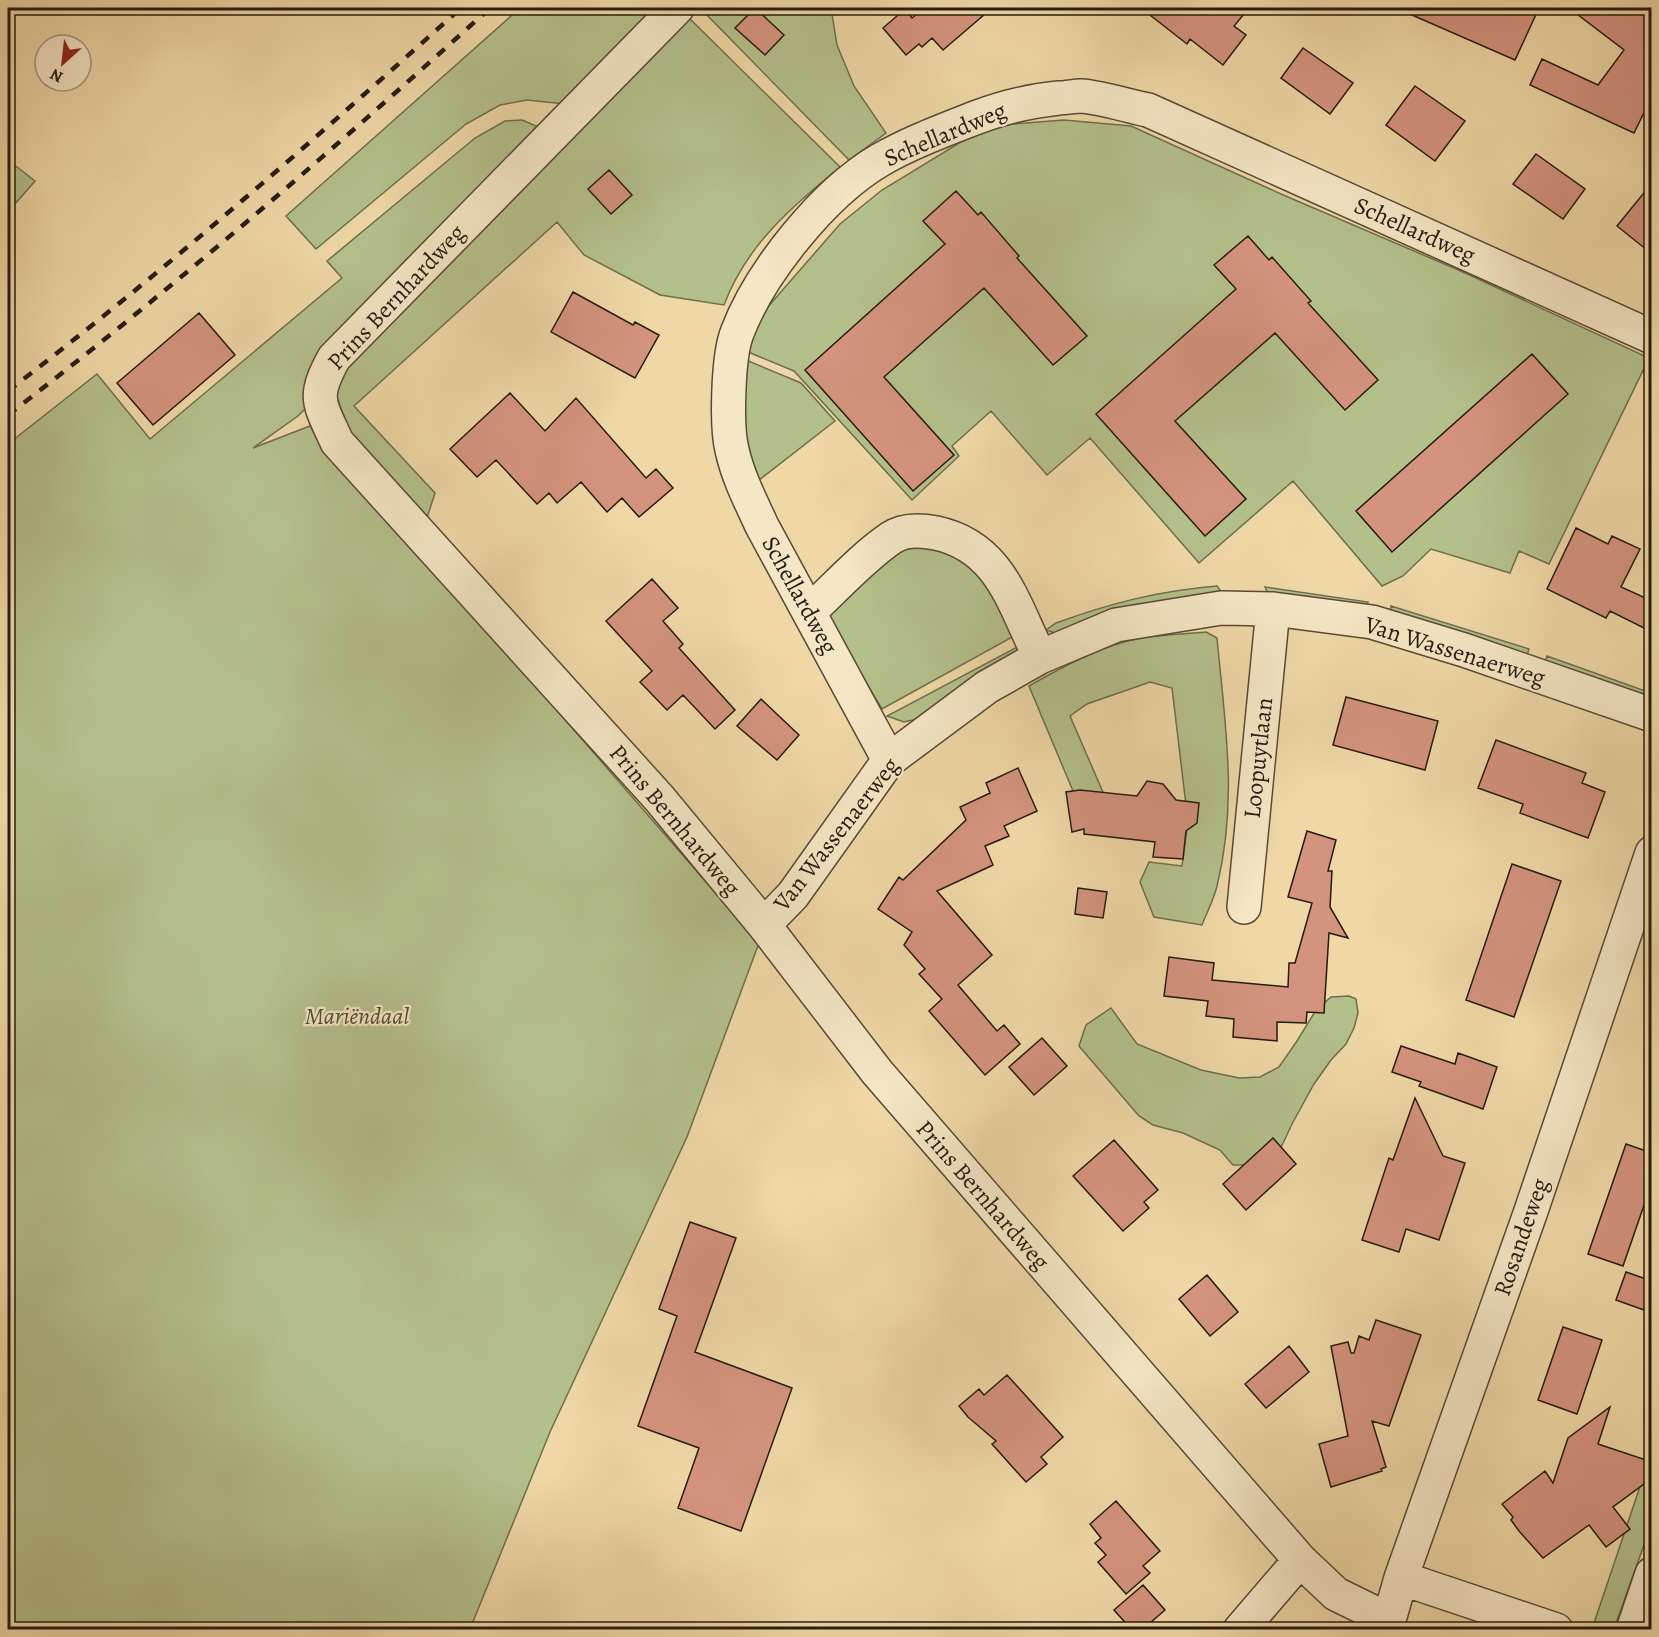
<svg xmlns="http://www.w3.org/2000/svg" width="1659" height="1637" font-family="Alegreya,serif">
	<rect width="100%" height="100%" fill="#efd8a6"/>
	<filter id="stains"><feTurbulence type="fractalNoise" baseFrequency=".00333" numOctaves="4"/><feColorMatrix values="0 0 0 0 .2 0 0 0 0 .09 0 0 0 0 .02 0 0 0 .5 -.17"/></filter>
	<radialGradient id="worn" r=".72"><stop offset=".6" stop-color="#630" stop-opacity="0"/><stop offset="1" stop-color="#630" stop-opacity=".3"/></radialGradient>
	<path fill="#b4c08a" stroke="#6d6e4e" stroke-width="1.5" d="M 520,8 L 663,8 L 565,104 L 527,100 L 500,105 L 466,124 L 316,249 L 286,216 Z
		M 700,8 L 831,8 L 837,45 L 854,86 L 886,133 L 849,160 Z
		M 685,14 L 840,167 C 791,208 747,244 724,305 L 660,295 L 584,255 L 557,222 L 354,406 L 435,493 L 425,524 L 347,439 L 334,392 L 345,362 Z
		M 522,120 L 543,129 L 312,372 L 304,390 L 305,409 L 298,416 L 253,448 L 310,426 L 759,943 L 687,1137 L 550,1432 L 470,1629 L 8,1630 L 8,444 L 97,374 L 150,439 L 342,278 L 327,261 L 475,138 L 505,121 Z
		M 1064,120 L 1131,126 L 1281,194 L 1463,272 L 1649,358 L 1549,564 L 1519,551 L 1510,573 L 1431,549 L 1403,576 L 1382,586 L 1293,481 L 1199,563 L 1090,438 L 1047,475 L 991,411 L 952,446 L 959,456 L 912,500 L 794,371 L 748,352 L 760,316 L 840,224 L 882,190 L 974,134 L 1002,125 Z
		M 8,160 L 35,181 L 8,212 Z
		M 746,360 L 801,383 L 835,421 L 754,484 L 743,427 Z
		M 913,540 L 979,564 L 1016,635 L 882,709 L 831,625 L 829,612 L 835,598 Z
		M 1217,586 L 1223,594 L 1063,632 L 1055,633 L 1046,630 L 1056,623 C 1111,603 1158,591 1217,586 Z
		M 1265,587 L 1368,602 L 1367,606 L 1269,596 Z
		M 1391,606 L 1529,649 L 1527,655 L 1390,614 Z
		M 1206,632 L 1217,638 C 1225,724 1238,801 1217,886 C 1214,899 1207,912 1202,925 L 1154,917 L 1140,882 L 1149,862 L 1182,866 L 1188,822 L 1172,688 L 1150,682 L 1087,704 L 1070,716 L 1109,806 L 1086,822 L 1029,686 C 1062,667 1103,645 1141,638 C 1162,635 1185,634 1206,632 Z
		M 1021,645 L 1023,648 L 917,719 L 904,722 L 887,716 Z
		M 1547,656 L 1651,693 L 1651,701 L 1545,662 Z
		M 1349,996 L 1356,999 L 1358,1013 L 1354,1028 L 1346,1044 L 1331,1060 L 1314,1084 L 1293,1122 L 1274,1162 L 1253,1165 L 1233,1165 L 1220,1150 L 1183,1133 L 1153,1125 L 1139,1116 L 1079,1046 L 1086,1025 L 1111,1008 L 1137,1044 L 1201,1070 L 1239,1078 L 1260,1077 L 1279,1067 L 1297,1041 L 1316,1010 L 1331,997 Z
		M 1651,1454 L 1651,1525 L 1614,1629 L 1602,1629 L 1593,1626 Z"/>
	<path fill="#d4937e" stroke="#261b11" stroke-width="1.5" d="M 755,8 L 784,35 L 765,55 L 735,28 Z
		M 925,8 L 992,8 L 943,50 L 932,38 L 922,47 L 919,44 L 906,55 L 883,28 L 905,9 L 912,18 Z
		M 1141,8 L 1249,8 L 1234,26 L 1246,35 L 1223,65 L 1190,39 L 1187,44 Z
		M 1396,8 L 1539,8 L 1515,60 Z
		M 1569,8 L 1652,8 L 1652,96 L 1634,133 L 1530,85 L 1542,59 L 1598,85 L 1624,50 Z
		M 1303,48 L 1353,83 L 1330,114 L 1281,78 Z
		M 1415,86 L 1465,121 L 1435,161 L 1386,125 Z
		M 1536,154 L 1585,189 L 1563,219 L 1513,184 Z
		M 609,170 L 632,195 L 611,214 L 588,189 Z
		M 1652,183 L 1652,254 L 1617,226 Z
		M 956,191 L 978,215 L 981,212 L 1019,256 L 1017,258 L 1087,336 L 1053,365 L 984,288 L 884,377 L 954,455 L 913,491 L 805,370 L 945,244 L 923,221 Z
		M 1248,236 L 1269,260 L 1272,257 L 1311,301 L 1308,303 L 1378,380 L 1345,410 L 1275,333 L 1175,421 L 1246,499 L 1205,536 L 1096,414 L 1236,289 L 1214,265 Z
		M 573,292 L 633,325 L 635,322 L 659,335 L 635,378 L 551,332 Z
		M 199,313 L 235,355 L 153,425 L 117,383 Z
		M 1532,354 L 1568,394 L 1392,552 L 1356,511 Z
		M 510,393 L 545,431 L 576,398 L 646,478 L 656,469 L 673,488 L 639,517 L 622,498 L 607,512 L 581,482 L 557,503 L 549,493 L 537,504 L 496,460 L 477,477 L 450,449 Z
		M 1576,528 L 1608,544 L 1612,536 L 1640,549 L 1621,587 L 1652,601 L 1652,632 L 1610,611 L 1606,618 L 1547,589 Z
		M 652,579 L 678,608 L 663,621 L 683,644 L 679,648 L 735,710 L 715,729 L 683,695 L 667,710 L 640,682 L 652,671 L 606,621 Z
		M 1346,697 L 1438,721 L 1425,770 L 1333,745 Z
		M 761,699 L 799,735 L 777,760 L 737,726 Z
		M 1496,740 L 1586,773 L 1582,783 L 1605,792 L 1588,838 L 1520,813 L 1523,804 L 1478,788 Z
		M 1018,768 L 1037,811 L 1004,826 L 1009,836 L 985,846 L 993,865 L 937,891 L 992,955 L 958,985 L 997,1031 L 1004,1025 L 1020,1044 L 985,1075 L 929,1011 L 942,999 L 919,974 L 925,969 L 904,945 L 912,932 L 878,909 L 899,877 L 903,880 L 966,820 L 960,807 L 990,793 L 986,783 Z
		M 1147,781 L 1163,784 L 1176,800 L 1199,803 L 1197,823 L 1186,831 L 1183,859 L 1153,857 L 1155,842 L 1084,834 L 1084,829 L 1072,832 L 1066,792 L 1080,790 L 1137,796 Z
		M 1307,831 L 1336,840 L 1328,871 L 1332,871 L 1330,907 L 1348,938 L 1329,933 L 1324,1013 L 1307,1012 L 1306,1023 L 1277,1022 L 1277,1041 L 1233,1037 L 1234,1019 L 1206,1016 L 1208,1001 L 1164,996 L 1169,957 L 1214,963 L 1212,980 L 1288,987 L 1289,963 L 1295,963 L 1312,903 L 1288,897 Z
		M 1512,864 L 1561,881 L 1514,1017 L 1466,1000 Z
		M 1078,888 L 1107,892 L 1103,918 L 1075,914 Z
		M 1042,1038 L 1067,1066 L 1034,1095 L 1009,1067 Z
		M 1401,1046 L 1455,1064 L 1458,1053 L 1497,1067 L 1483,1109 L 1419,1086 L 1421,1082 L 1392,1072 Z
		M 1415,1098 L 1443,1156 L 1465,1163 L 1439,1240 L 1406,1229 L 1399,1252 L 1362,1240 L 1389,1158 L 1393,1160 Z
		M 1273,1138 L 1296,1164 L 1246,1210 L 1223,1184 Z
		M 1114,1140 L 1158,1190 L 1144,1202 L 1149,1208 L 1123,1231 L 1073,1176 Z
		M 1626,1144 L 1652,1153 L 1652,1182 L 1623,1266 L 1588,1254 Z
		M 690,1222 L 736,1238 L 695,1352 L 792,1388 L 741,1531 L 678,1508 L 699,1448 L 638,1426 L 677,1316 L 659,1309 Z
		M 1626,1272 L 1652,1281 L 1652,1289 L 1644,1310 L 1616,1300 Z
		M 1207,1275 L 1238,1312 L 1210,1336 L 1179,1299 Z
		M 1376,1320 L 1421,1335 L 1389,1426 L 1372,1421 L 1386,1467 L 1381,1469 L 1382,1471 L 1331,1487 L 1319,1444 L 1348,1436 L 1331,1346 L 1348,1342 L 1351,1353 L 1354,1353 L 1359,1336 L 1369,1340 Z
		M 1563,1327 L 1602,1340 L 1577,1414 L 1538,1400 Z
		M 1289,1346 L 1309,1372 L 1266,1408 L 1245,1384 Z
		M 1007,1375 L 1063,1437 L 1041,1457 L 1047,1464 L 1026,1482 L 992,1444 L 996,1441 L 968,1417 L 959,1406 L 979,1389 L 984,1395 Z
		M 1610,1407 L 1598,1444 L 1652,1462 L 1652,1478 L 1613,1507 L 1630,1529 L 1606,1547 L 1589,1525 L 1543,1558 L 1519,1531 L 1511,1520 L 1513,1517 L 1502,1504 L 1545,1471 L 1553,1483 L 1568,1438 Z
		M 1116,1501 L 1160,1551 L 1143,1566 L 1150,1573 L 1126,1594 L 1098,1562 L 1106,1555 L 1095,1543 L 1101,1538 L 1090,1524 Z
		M 1143,1585 L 1165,1610 L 1143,1629 L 1131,1629 L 1114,1610 Z"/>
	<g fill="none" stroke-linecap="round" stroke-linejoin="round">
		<defs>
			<path id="minor" d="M 677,8 L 334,358 C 312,398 319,402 337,442 L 659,798 L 764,925 L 877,1072 L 1300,1560 L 1336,1594 L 1389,1620
				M 809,612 C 835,588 863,557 891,538 C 904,529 921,530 936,533 C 1001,547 1013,604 1040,657
				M 889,760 L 762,526 C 751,502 738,477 732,450 C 726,426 728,356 737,333 C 760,272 824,193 880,160 C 906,145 934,134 962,123 C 997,109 1022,102 1059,98 C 1066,98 1074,96 1081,96 C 1100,97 1128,106 1148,110 L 1652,337
				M 1244,907 L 1273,609
				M 764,925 L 793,895 L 889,760 L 987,687 L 1040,657 L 1116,625 L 1221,608 L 1273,609 L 1372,622 L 1464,650 L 1652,715
				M 1401,1578 L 1556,1630
				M 1240,1630 L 1300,1560
				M 1389,1630 L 1389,1620 L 1401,1578 L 1531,1211 L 1652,853
				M 1633,1630 L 1652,1574"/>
		</defs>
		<use href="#minor" stroke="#584a36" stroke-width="36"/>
		<use href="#minor" stroke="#f5e6c5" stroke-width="33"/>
		<path stroke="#261b11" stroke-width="4.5" stroke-dasharray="10 10" stroke-linecap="butt" d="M 8,391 C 165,271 314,140 461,8
			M 8,415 C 175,287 334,149 490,8"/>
	</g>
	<g text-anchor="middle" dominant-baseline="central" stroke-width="4.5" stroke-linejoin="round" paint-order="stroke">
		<g font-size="24" fill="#261b11" stroke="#f5e6c5">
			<text transform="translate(945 134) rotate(-23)">Schellardweg</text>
			<text transform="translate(1415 230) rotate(24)">Schellardweg</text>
			<text transform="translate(396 297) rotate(-47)">Prins Bernhardweg</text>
			<text transform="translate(800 595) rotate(61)">Schellardweg</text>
			<text transform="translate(1455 651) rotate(17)">Van Wassenaerweg</text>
			<text transform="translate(1258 758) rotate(-84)">Loopuytlaan</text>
			<text transform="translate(675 820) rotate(50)">Prins Bernhardweg</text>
			<text transform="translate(836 834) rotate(-52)">Van Wassenaerweg</text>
			<text transform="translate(983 1195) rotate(49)">Prins Bernhardweg</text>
			<text transform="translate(1521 1237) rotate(-71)">Rosandeweg</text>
		</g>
		<g font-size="24" font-style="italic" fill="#514d35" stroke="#f5e6c5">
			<text x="357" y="1016">Mariëndaal</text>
		</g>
	</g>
	<rect width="1659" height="1637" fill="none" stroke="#efd8a6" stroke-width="30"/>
	<rect x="9" y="9" width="1641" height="1619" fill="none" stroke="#261b11" stroke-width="3"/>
	<rect x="15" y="15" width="1629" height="1607" fill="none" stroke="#261b11" stroke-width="1.5"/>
	<g transform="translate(63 63) rotate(207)"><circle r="28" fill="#f5e6c5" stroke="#a2957d" stroke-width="1.5"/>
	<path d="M0-4.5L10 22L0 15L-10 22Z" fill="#8f2418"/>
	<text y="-9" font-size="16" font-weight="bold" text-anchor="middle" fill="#261b11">N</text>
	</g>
	<rect width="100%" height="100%" filter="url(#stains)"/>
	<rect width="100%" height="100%" fill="url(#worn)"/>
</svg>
